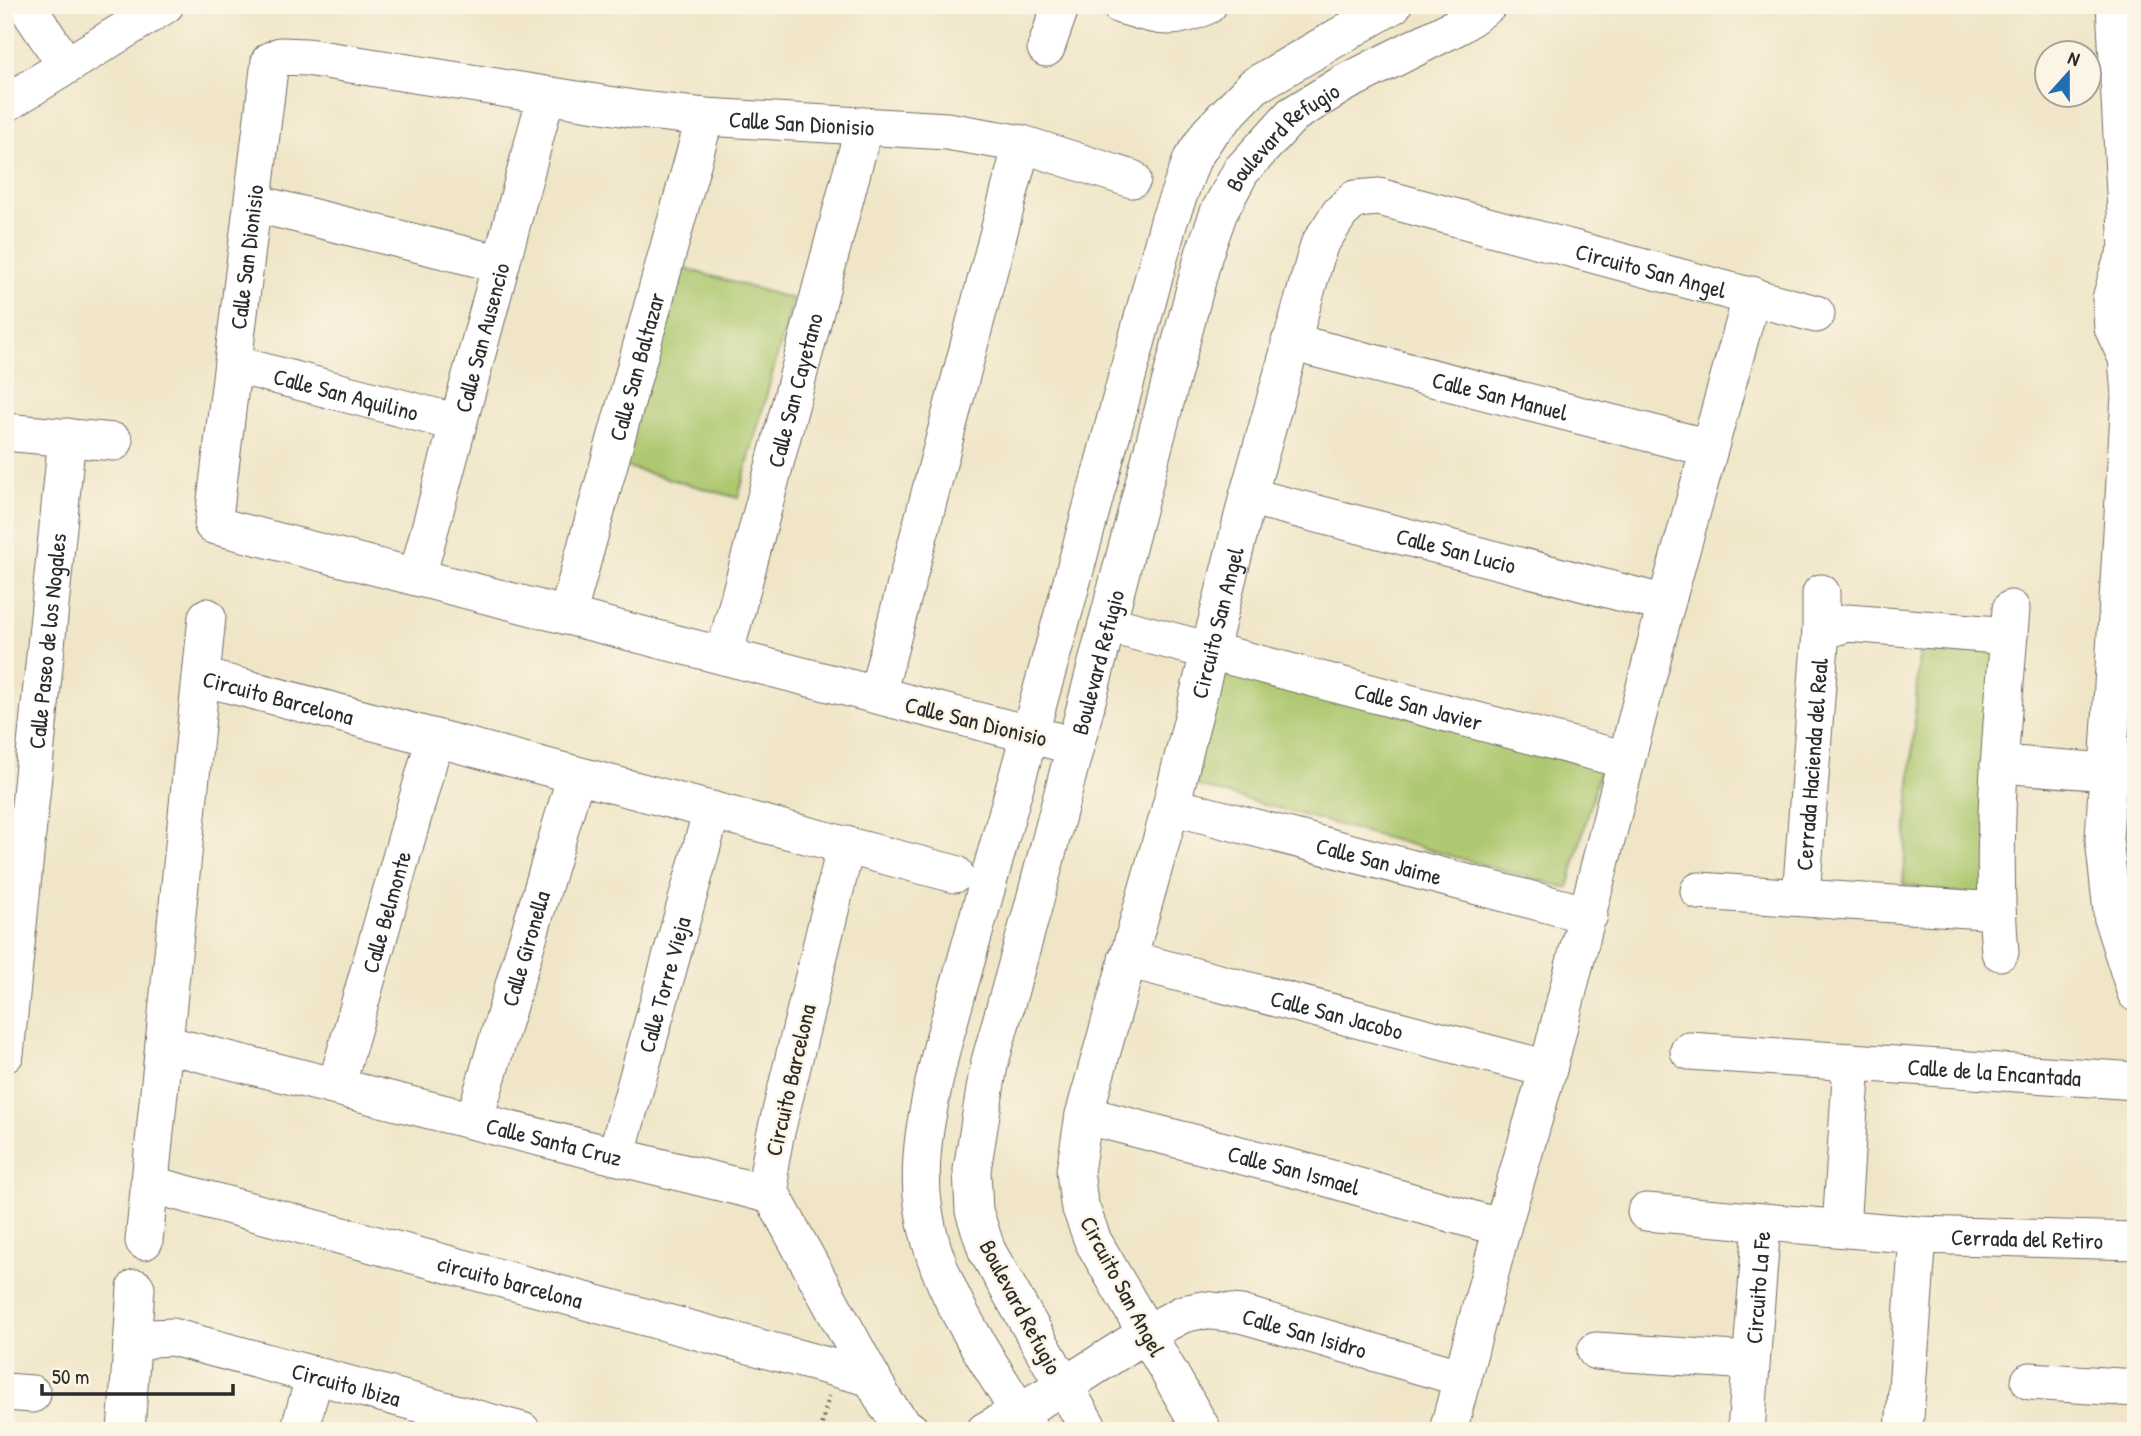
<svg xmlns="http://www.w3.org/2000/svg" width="2141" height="1436" font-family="'Patrick Hand',sans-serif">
	<rect width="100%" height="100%" fill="#fcf5e5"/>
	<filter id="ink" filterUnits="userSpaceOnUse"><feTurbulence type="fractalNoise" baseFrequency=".0143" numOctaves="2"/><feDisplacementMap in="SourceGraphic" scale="14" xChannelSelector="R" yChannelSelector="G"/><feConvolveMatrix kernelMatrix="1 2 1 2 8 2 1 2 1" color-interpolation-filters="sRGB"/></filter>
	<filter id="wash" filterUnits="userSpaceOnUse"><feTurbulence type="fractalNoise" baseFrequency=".00686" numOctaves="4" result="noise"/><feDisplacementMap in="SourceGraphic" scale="28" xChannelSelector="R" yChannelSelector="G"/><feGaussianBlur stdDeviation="1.57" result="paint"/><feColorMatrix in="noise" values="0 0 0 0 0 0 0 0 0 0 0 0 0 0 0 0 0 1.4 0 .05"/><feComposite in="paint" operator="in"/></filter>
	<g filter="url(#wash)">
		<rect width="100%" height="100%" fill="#f0e5c7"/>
		<path fill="#adc86f" stroke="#6c7a4d" stroke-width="2" d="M 672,265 L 793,299 L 738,498 L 616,464 Z
			M 1920,642 L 2006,648 L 1988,898 L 1903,885 Z
			M 1215,663 L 1600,769 L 1568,888 L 1183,782 Z"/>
	</g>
	<g filter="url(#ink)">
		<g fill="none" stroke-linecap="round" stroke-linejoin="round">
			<defs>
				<g id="minor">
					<path d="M 26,5 L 66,65"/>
					<path d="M 1120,5 C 1158,16 1171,23 1208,5"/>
					<path d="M 2115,5 L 2128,249 L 2119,270 L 2111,299 L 2113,328 L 2127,358 L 2130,395 L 2104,839 L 2113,921 L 2136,993"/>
					<path d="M 1046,48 L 1061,5"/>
					<path d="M 5,104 L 165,5"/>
					<path d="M 253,203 L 501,264"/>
					<path id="s1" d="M 1290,342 L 1709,448"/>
					<path id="s2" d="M 233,364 L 458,423"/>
					<path d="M 5,432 L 114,442"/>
					<path id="s3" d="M 1248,496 L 1666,604"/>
					<path id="s4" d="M 417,577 L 546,96"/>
					<path id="s5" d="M 567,616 L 705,117"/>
					<path id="s6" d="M 1107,624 L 1626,760"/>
					<path d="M 1821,631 L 1848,623 L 2009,636"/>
					<path id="s7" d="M 724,656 L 864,126"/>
					<path id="s8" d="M 202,677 L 955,874"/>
					<path d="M 877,695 L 1022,144"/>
					<path id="s9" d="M 1075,746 L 213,525 L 270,61 L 280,56 L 307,57 L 640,110 L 705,117 L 947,131 L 1022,144 L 1132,179"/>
					<path d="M 1999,764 L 2136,774"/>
					<path id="s10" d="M 1171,806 L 1589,915"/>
					<path d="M 846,845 L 775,1136 L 769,1169 L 772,1195 L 886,1404 L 902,1424 L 911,1431"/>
					<path d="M 1699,891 L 1983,910 L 1996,907"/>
					<path id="s11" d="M 1801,897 L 1821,631 L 1821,593"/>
					<path d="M 2000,952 C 1990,839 2002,723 2011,609"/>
					<path id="s12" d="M 1127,959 L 1548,1069"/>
					<path id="s13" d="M 164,1044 L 772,1195"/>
					<path id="s14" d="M 1689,1051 L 2136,1081"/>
					<path id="s15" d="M 5,1054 L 67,437"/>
					<path id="s16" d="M 336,1087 L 435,738"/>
					<path id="s17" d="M 1084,1115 L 1314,1174 L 1502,1228"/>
					<path id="s18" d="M 474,1121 L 576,775"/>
					<path id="s19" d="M 616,1156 L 712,810"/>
					<path id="s20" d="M 149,1184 L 872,1378"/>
					<path id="s21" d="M 1646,1212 L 1918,1235 L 2136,1241"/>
					<path d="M 1841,1228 L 1852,1062"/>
					<path d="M 144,1241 L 207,617"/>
					<path id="s22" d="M 132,1346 L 152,1338 L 172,1337 L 522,1431"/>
					<path d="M 1596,1351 L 1751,1361"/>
					<path d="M 2030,1381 L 2136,1388"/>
					<path d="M 5,1392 L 32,1394"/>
					<path d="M 126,1431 L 136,1288"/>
					<path d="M 299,1431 L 315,1375"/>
					<path id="s23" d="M 985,1431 L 1064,1386 L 1147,1333 L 1183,1314 L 1202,1310 L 1241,1314 L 1463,1378"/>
					<path d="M 1030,1431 C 990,1361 936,1292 924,1211 C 915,1157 930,1100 942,1047 L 1065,607 L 1169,221 L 1192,159 L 1209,133 L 1254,86 L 1393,5"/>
					<path id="s24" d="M 1090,1431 L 987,1251 L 974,1211 L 972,1170 L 989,1065 L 1032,911 L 1204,254 L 1219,212 L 1241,171 L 1292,115 L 1343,84 L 1460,25 L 1488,5"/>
					<path id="s25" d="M 1203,1431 L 1093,1241 L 1079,1203 L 1075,1171 L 1084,1115 L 1171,806 L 1248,496 L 1319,245 L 1340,213 L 1355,199 L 1379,197 L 1816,314"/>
					<path d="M 1448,1431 L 1502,1228 L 1548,1069 L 1666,604 L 1752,295"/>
					<path id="s26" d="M 1746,1431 L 1762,1223"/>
					<path d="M 1904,1431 L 1918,1235"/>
				</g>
			</defs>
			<use href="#minor" stroke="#706c62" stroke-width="39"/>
			<path stroke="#706c62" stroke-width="4.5" stroke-dasharray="2 5" stroke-linecap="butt" d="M 820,1431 L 829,1396"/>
			<use href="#minor" stroke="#fff" stroke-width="37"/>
		</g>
	</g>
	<g text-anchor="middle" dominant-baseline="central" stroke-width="5" stroke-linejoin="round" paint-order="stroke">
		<g font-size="23" fill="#2b2b2b" stroke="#fcf5e5">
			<text stroke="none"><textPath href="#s9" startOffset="1895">Calle San Dionisio</textPath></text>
			<text stroke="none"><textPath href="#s24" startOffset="1381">Boulevard Refugio</textPath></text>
			<text stroke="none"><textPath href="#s9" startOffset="1160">Calle San Dionisio</textPath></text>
			<text stroke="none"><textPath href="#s25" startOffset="1615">Circuito San Angel</textPath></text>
			<text stroke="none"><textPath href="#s4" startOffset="248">Calle San Ausencio</textPath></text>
			<text stroke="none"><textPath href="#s5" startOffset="259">Calle San Baltazar</textPath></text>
			<text stroke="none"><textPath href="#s7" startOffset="275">Calle San Cayetano</textPath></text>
			<text stroke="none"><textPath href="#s2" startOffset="117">Calle San Aquilino</textPath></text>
			<text stroke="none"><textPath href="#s1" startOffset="217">Calle San Manuel</textPath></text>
			<text stroke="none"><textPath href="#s3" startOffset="215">Calle San Lucio</textPath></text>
			<text stroke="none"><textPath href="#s25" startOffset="859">Circuito San Angel</textPath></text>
			<text stroke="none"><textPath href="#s15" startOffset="415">Calle Paseo de los Nogales</textPath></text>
			<text stroke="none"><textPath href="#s24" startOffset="814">Boulevard Refugio</textPath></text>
			<text stroke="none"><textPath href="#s8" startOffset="79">Circuito Barcelona</textPath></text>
			<text stroke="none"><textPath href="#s6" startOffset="322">Calle San Javier</textPath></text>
			<text transform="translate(976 721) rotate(14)">Calle San Dionisio</text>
			<text stroke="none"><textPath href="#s11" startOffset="133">Cerrada Hacienda del Real</textPath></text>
			<text stroke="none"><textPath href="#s10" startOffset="215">Calle San Jaime</textPath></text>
			<text stroke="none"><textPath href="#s16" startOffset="182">Calle Belmonte</textPath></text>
			<text stroke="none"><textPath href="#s18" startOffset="180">Calle Gironella</textPath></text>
			<text stroke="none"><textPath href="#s19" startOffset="178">Calle Torre Vieja</textPath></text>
			<text stroke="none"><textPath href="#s12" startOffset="217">Calle San Jacobo</textPath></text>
			<text stroke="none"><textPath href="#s14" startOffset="306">Calle de la Encantada</textPath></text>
			<text transform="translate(790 1080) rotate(-77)">Circuito Barcelona</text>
			<text stroke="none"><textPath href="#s13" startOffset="402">Calle Santa Cruz</textPath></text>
			<text stroke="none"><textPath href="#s17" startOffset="217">Calle San Ismael</textPath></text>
			<text stroke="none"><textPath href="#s21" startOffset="382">Cerrada del Retiro</textPath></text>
			<text stroke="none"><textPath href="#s20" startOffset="374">circuito barcelona</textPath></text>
			<text transform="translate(1123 1286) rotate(62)">Circuito San Angel</text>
			<text stroke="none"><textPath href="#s26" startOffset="144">Circuito La Fe</textPath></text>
			<text transform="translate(1021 1307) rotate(62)">Boulevard Refugio</text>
			<text stroke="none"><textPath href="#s23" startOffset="355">Calle San Isidro</textPath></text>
			<text stroke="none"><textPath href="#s22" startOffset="222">Circuito Ibiza</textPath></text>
		</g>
	</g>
	<rect width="2141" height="1436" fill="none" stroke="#fcf5e5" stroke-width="28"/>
	<g transform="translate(2068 74) rotate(21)"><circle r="33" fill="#fcf5e5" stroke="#a8a49b" stroke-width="2"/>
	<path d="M0-5L12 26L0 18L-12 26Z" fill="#1f6fb2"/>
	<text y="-10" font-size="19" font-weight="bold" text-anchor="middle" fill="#2b2b2b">N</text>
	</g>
	<path d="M42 1384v10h191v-10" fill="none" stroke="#2b2b2b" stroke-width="3.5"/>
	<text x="52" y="1384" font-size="21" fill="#2b2b2b" stroke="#fcf5e5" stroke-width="5" paint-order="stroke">50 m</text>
</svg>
